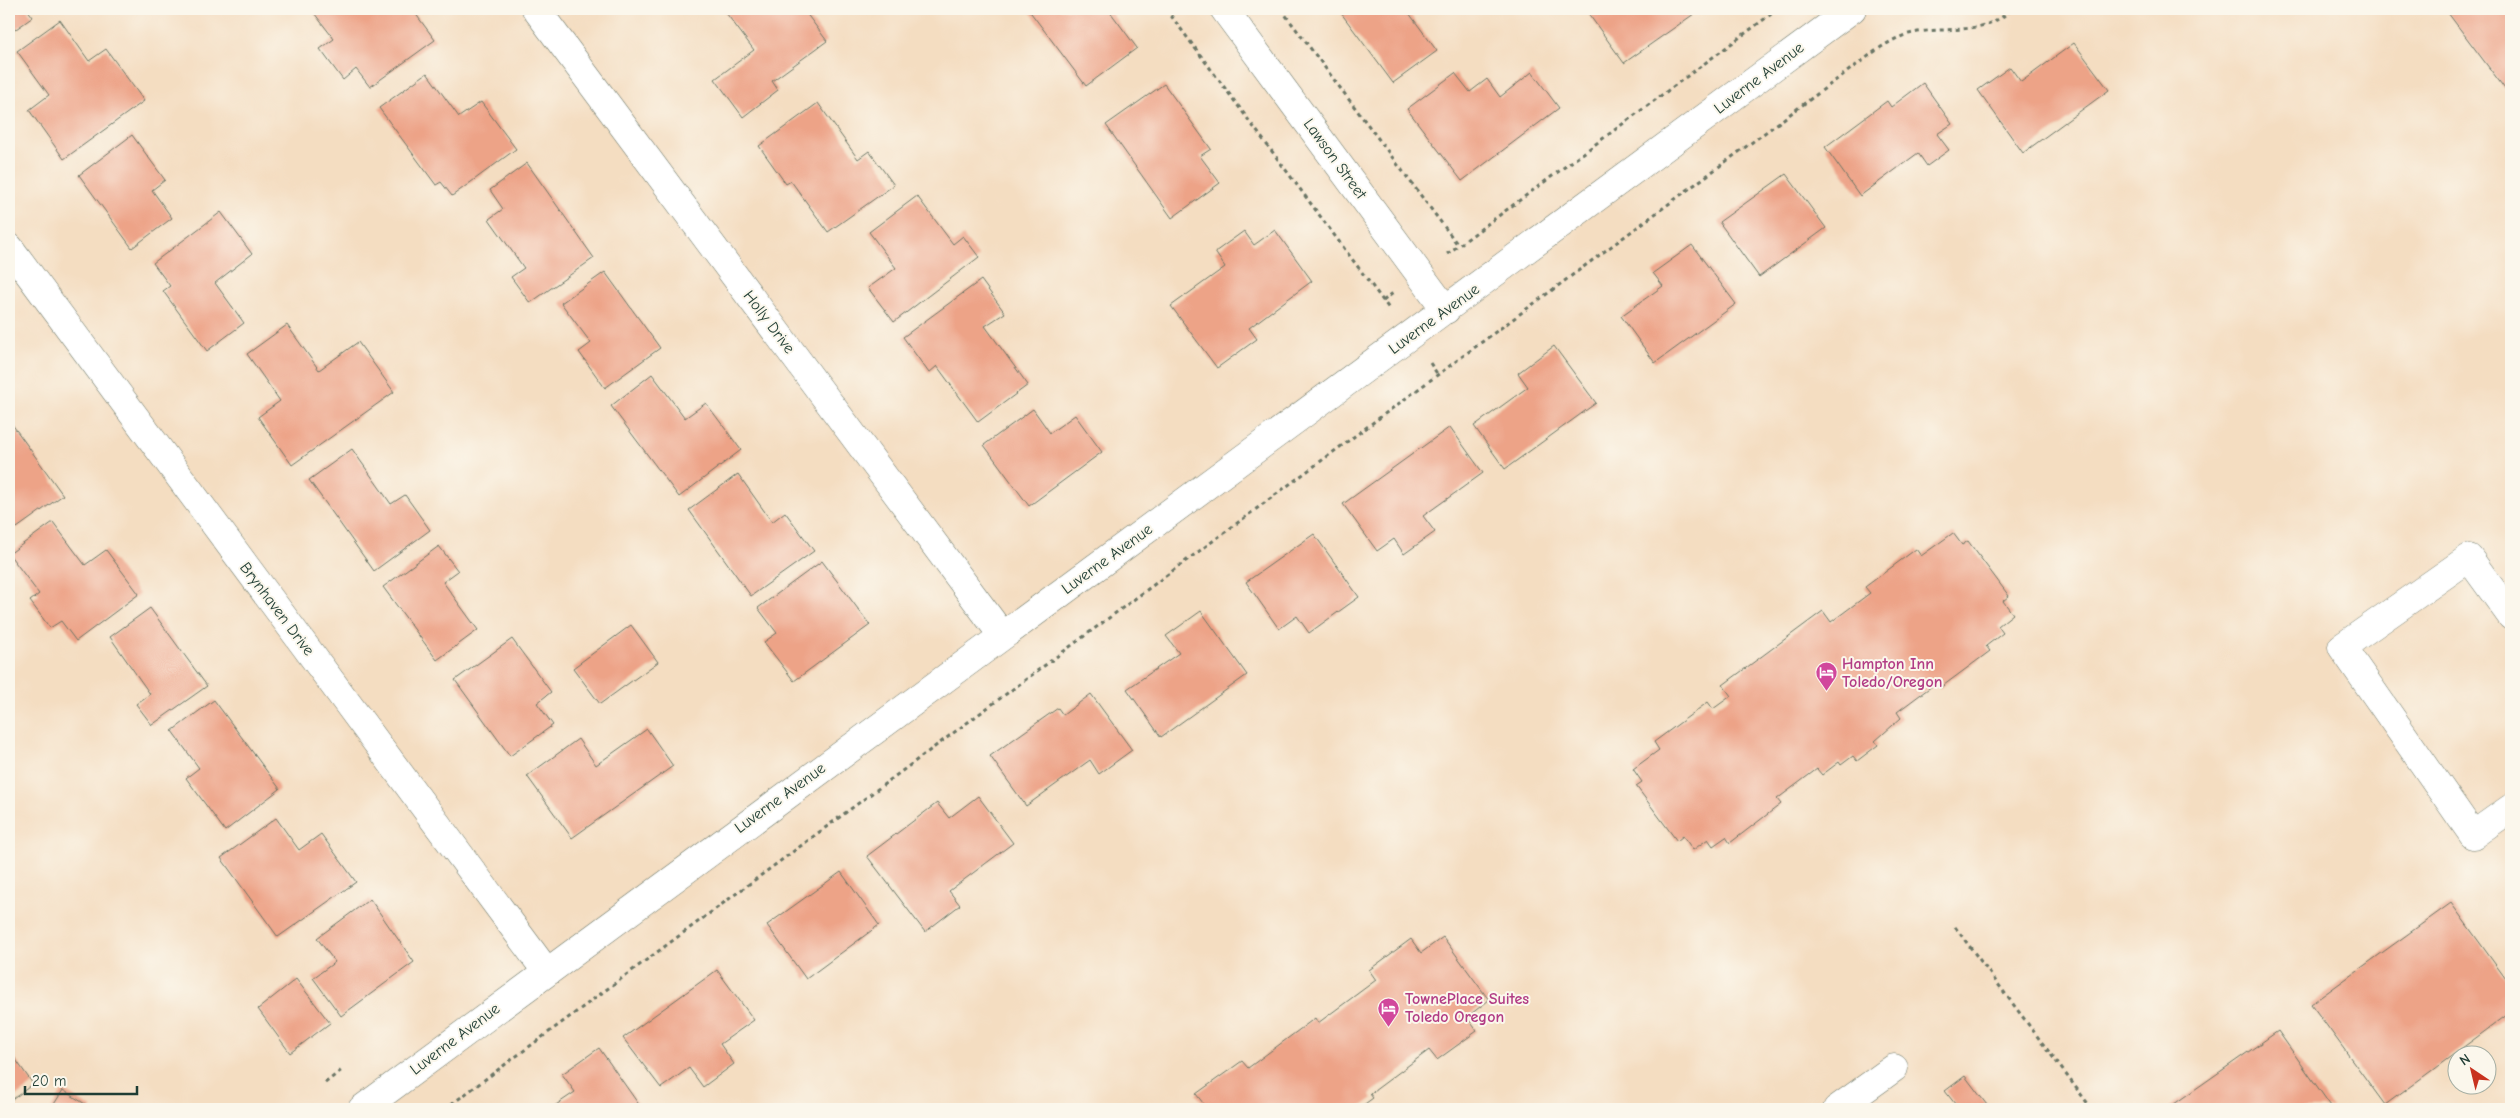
<svg xmlns="http://www.w3.org/2000/svg" width="2520" height="1118" font-family="'Comic Neue',sans-serif">
	<rect width="100%" height="100%" fill="#fbf7ec"/>
	<filter id="ink" filterUnits="userSpaceOnUse"><feTurbulence type="fractalNoise" baseFrequency=".02" numOctaves="2"/><feDisplacementMap in="SourceGraphic" scale="10" xChannelSelector="R" yChannelSelector="G"/><feConvolveMatrix kernelMatrix="1 2 1 2 8 2 1 2 1" color-interpolation-filters="sRGB"/></filter>
	<filter id="wash" filterUnits="userSpaceOnUse"><feTurbulence type="fractalNoise" baseFrequency=".0096" numOctaves="4" result="noise"/><feDisplacementMap in="SourceGraphic" scale="20" xChannelSelector="R" yChannelSelector="G"/><feGaussianBlur stdDeviation="1.12" result="paint"/><feColorMatrix in="noise" values="0 0 0 0 0 0 0 0 0 0 0 0 0 0 0 0 0 1.4 0 .05"/><feComposite in="paint" operator="in"/></filter>
	<g filter="url(#wash)">
		<rect width="100%" height="100%" fill="#f4ddc1"/>
		<g id="blocks">
			<path fill="#eda387" d="M 9,9 L 27,9 L 33,17 L 9,34 Z
				M 311,9 L 412,9 L 435,40 L 370,87 L 356,69 L 343,80 L 320,49 L 334,39 Z
				M 723,9 L 803,9 L 827,41 L 772,81 L 778,90 L 743,117 L 715,79 L 754,50 Z
				M 1028,9 L 1108,9 L 1137,48 L 1086,86 Z
				M 1338,9 L 1406,9 L 1437,51 L 1393,83 Z
				M 1585,9 L 1701,9 L 1624,63 Z
				M 2445,9 L 2511,9 L 2511,97 Z
				M 60,20 L 89,61 L 106,49 L 144,101 L 64,159 L 29,110 L 49,95 L 17,51 Z
				M 2074,43 L 2109,90 L 2023,153 L 1978,90 L 2010,67 L 2021,82 Z
				M 1532,72 L 1559,108 L 1462,181 L 1407,109 L 1455,73 L 1470,92 L 1487,79 L 1500,97 Z
				M 427,73 L 459,117 L 481,102 L 516,149 L 452,196 L 441,182 L 436,185 L 379,108 Z
				M 1923,83 L 1952,124 L 1937,134 L 1949,150 L 1927,166 L 1918,153 L 1860,196 L 1825,147 L 1887,101 L 1891,107 Z
				M 1164,84 L 1211,149 L 1200,156 L 1220,183 L 1172,218 L 1106,125 Z
				M 818,103 L 858,159 L 869,151 L 894,185 L 828,232 L 791,181 L 786,184 L 759,146 Z
				M 132,135 L 165,180 L 152,190 L 172,218 L 132,248 L 79,175 Z
				M 527,163 L 594,258 L 530,303 L 511,277 L 524,268 L 489,219 L 503,209 L 490,190 Z
				M 1786,174 L 1826,228 L 1759,277 L 1719,222 Z
				M 917,196 L 953,244 L 963,236 L 979,257 L 894,322 L 868,288 L 896,268 L 869,232 Z
				M 221,212 L 252,254 L 215,283 L 244,323 L 207,351 L 163,291 L 170,286 L 153,263 Z
				M 1275,230 L 1312,281 L 1249,328 L 1257,339 L 1217,368 L 1171,306 L 1225,267 L 1215,252 L 1244,231 L 1254,245 Z
				M 1692,245 L 1736,304 L 1655,363 L 1621,316 L 1663,286 L 1653,273 Z
				M 605,272 L 660,348 L 605,388 L 579,352 L 591,343 L 561,303 Z
				M 981,280 L 1005,313 L 985,326 L 1028,385 L 978,422 L 937,366 L 929,373 L 903,337 Z
				M 287,325 L 319,370 L 358,342 L 394,392 L 292,465 L 258,417 L 280,401 L 247,354 Z
				M 1554,346 L 1596,403 L 1505,469 L 1474,426 L 1528,387 L 1518,373 Z
				M 652,374 L 685,418 L 706,403 L 741,450 L 679,497 L 611,406 Z
				M 1033,409 L 1050,433 L 1075,415 L 1102,452 L 1029,506 L 984,445 Z
				M 9,420 L 63,495 L 17,528 L 9,517 Z
				M 1450,427 L 1483,473 L 1423,516 L 1435,532 L 1404,554 L 1394,539 L 1377,551 L 1343,504 Z
				M 352,449 L 391,504 L 405,495 L 430,530 L 374,571 L 309,480 Z
				M 738,474 L 772,522 L 785,512 L 814,551 L 751,596 L 689,510 Z
				M 53,522 L 85,565 L 106,550 L 139,594 L 76,641 L 61,621 L 50,628 L 30,601 L 39,594 L 9,554 Z
				M 1953,533 L 1962,545 L 1968,541 L 2009,596 L 2003,601 L 2013,614 L 1998,626 L 2003,633 L 1986,646 L 1990,651 L 1940,688 L 1936,683 L 1897,712 L 1901,718 L 1875,741 L 1878,745 L 1857,761 L 1853,756 L 1841,765 L 1839,762 L 1822,775 L 1817,769 L 1777,799 L 1781,804 L 1730,843 L 1726,837 L 1713,846 L 1708,839 L 1693,850 L 1683,836 L 1677,841 L 1636,786 L 1642,782 L 1633,769 L 1659,750 L 1654,742 L 1708,702 L 1713,709 L 1731,696 L 1723,685 L 1823,611 L 1831,622 L 1870,593 L 1865,587 L 1916,549 L 1921,556 Z
				M 1314,534 L 1359,597 L 1309,633 L 1297,616 L 1279,629 L 1246,582 Z
				M 439,546 L 458,571 L 443,582 L 478,630 L 437,660 L 383,587 Z
				M 822,561 L 870,625 L 794,681 L 764,642 L 777,633 L 758,608 Z
				M 150,608 L 207,686 L 152,725 L 136,704 L 150,694 L 110,637 Z
				M 1201,611 L 1247,675 L 1161,737 L 1127,689 L 1179,653 L 1166,636 Z
				M 631,625 L 658,662 L 600,704 L 573,668 Z
				M 512,639 L 551,692 L 537,703 L 553,725 L 510,756 L 455,680 Z
				M 1091,694 L 1132,750 L 1099,774 L 1090,760 L 1026,806 L 990,756 L 1058,708 L 1063,715 Z
				M 214,700 L 280,789 L 225,831 L 186,778 L 199,768 L 172,731 Z
				M 647,729 L 673,766 L 572,838 L 527,776 L 578,739 L 596,765 Z
				M 978,796 L 1013,843 L 949,891 L 960,905 L 925,932 L 867,856 L 937,803 L 949,818 Z
				M 276,818 L 299,850 L 321,834 L 356,882 L 278,937 L 221,858 Z
				M 841,872 L 879,925 L 806,979 L 767,925 Z
				M 370,899 L 414,962 L 341,1016 L 313,978 L 335,962 L 317,938 Z
				M 2451,903 L 2511,986 L 2511,1012 L 2385,1105 L 2311,1004 Z
				M 1443,937 L 1489,1000 L 1467,1017 L 1477,1031 L 1437,1060 L 1429,1050 L 1370,1094 L 1373,1098 L 1358,1109 L 1201,1109 L 1199,1106 L 1203,1103 L 1196,1094 L 1242,1061 L 1248,1068 L 1315,1018 L 1318,1023 L 1376,980 L 1369,970 L 1411,939 L 1421,953 Z
				M 717,970 L 754,1020 L 720,1044 L 734,1064 L 703,1087 L 689,1068 L 661,1088 L 623,1038 Z
				M 296,979 L 330,1023 L 290,1053 L 258,1009 Z
				M 2278,1031 L 2333,1109 L 2167,1109 Z
				M 599,1048 L 642,1109 L 550,1109 L 575,1092 L 562,1074 Z
				M 9,1050 L 33,1084 L 9,1102 Z
				M 1965,1076 L 1990,1109 L 1959,1109 L 1945,1091 Z
				M 63,1090 L 93,1109 L 51,1109 Z"/>
		</g>
	</g>
	<g filter="url(#ink)">
		<use href="#blocks" fill-opacity="0" stroke="#6a7565" stroke-width="1"/>
		<g fill="none" stroke-linecap="round" stroke-linejoin="round">
			<defs>
				<path id="minor" d="M 536,9 L 1002,635
					M 1224,9 L 1446,310
					M 9,247 L 546,971
					M 2511,616 L 2469,558 L 2342,647 L 2473,835 L 2511,808
					M 362,1109 C 856,739 1356,377 1852,9
					M 1837,1109 L 1894,1068"/>
			</defs>
			<use href="#minor" stroke="#6a7565" stroke-width="29"/>
			<path stroke="#6a7565" stroke-width="3" stroke-dasharray="4 4" stroke-linecap="butt" d="M 1166,9 L 1390,310
				M 1281,9 L 1458,245
				M 1447,254 L 1778,9
				M 1383,301 L 1393,293
				M 1430,363 L 1438,375
				M 1955,927 L 2092,1109
				M 325,1083 L 343,1069
				M 290,1109 L 296,1105
				M 445,1109 L 1874,52 C 1884,45 1894,39 1905,35 C 1941,24 1980,39 2012,9"/>
			<use href="#minor" stroke="#fff" stroke-width="28"/>
		</g>
	</g>
	<defs>
		<symbol id="hotel-pin" viewBox="-11 -11 22 30"><path d="M0 17L-7.5 6A9.5 9.5 0 1 1 7.5 6Z" fill="#d1479c" stroke="#fbf7ec"/><path d="M-6-4.5h1.5V1H6V5H4.5V3h-9V5H-6ZM-4 0a1.8 1.8 0 1 1 3.6 0ZM.5 0V-2.5h3Q6-2.5 6 0Z" fill="#fff"/></symbol>
	</defs>
	<g fill-rule="evenodd">
		<use href="#hotel-pin" x="1814" y="660" width="25" height="34"/>
		<use href="#hotel-pin" x="1376" y="996" width="25" height="34"/>
	</g>
	<g text-anchor="middle" dominant-baseline="central" stroke-width="4" stroke-linejoin="round" paint-order="stroke">
		<g font-size="16" fill="#1f3d34" stroke="#fbf7ec">
			<text transform="translate(1759 78) rotate(-37)">Luverne Avenue</text>
			<text transform="translate(1335 159) rotate(54)">Lawson Street</text>
			<text transform="translate(1434 319) rotate(-36)">Luverne Avenue</text>
			<text transform="translate(769 322) rotate(53)">Holly Drive</text>
			<text transform="translate(1107 559) rotate(-36)">Luverne Avenue</text>
			<text transform="translate(277 609) rotate(53)">Brynhaven Drive</text>
			<text transform="translate(780 798) rotate(-36)">Luverne Avenue</text>
			<text transform="translate(455 1039) rotate(-37)">Luverne Avenue</text>
		</g>
		<g font-size="16" font-weight="bold" fill="#b23c85" stroke="#fbf7ec" text-anchor="start">
			<text x="1842" y="664">Hampton Inn<tspan x="1842" dy="18">Toledo/Oregon</tspan></text>
			<text x="1405" y="999">TownePlace Suites<tspan x="1405" dy="18">Toledo Oregon</tspan></text>
		</g>
	</g>
	<rect width="2520" height="1118" fill="none" stroke="#fbf7ec" stroke-width="30"/>
	<g transform="translate(2472 1070) rotate(325)"><circle r="24" fill="#fbf7ec" stroke="#a3ada2"/>
	<path d="M0-4L9 19L0 12L-9 19Z" fill="#c8321e"/>
	<text y="-8" font-size="14" font-weight="bold" text-anchor="middle" fill="#1f3d34">N</text>
	</g>
	<path d="M25 1086v8h112v-8" fill="none" stroke="#1f3d34" stroke-width="2.5"/>
	<text x="32" y="1086" font-size="15" fill="#1f3d34" stroke="#fbf7ec" stroke-width="4" paint-order="stroke">20 m</text>
</svg>
